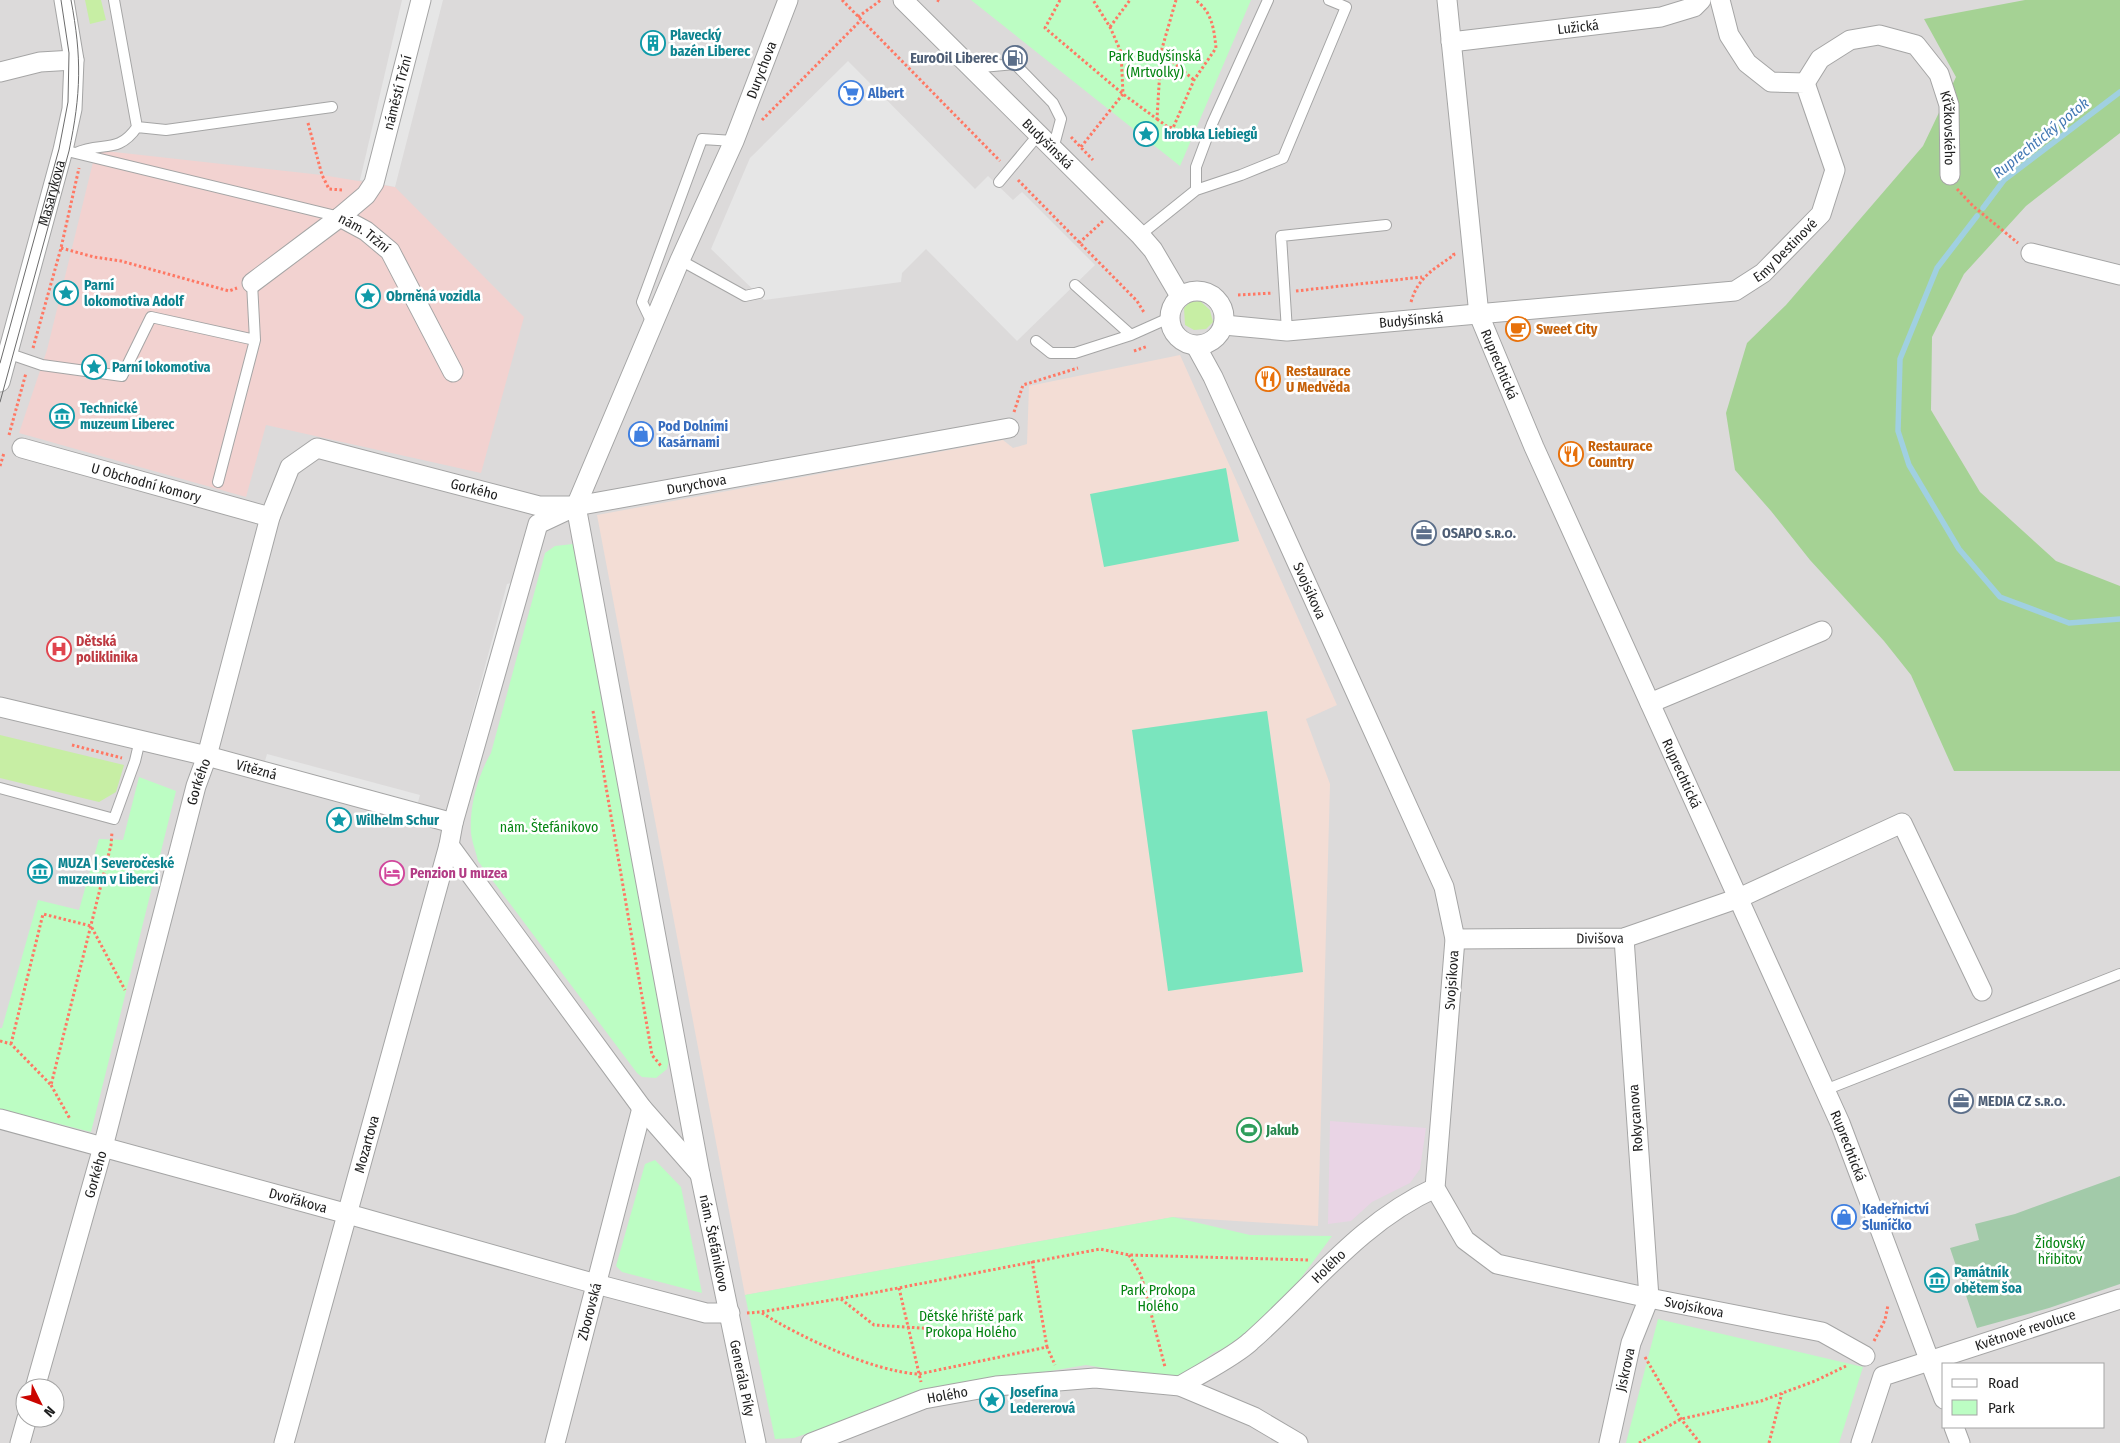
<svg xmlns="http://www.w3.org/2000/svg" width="2120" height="1443" font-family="'Fira Sans Condensed',sans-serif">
	<rect width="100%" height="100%" fill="#f0ece3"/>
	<path fill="#dcdada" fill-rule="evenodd" d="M 0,0 L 2120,0 L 2120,1443 L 0,1443 ZM 1944,1364 L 2104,1364 L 2104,1427 L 1944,1427 ZM 25,1388 L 55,1388 L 55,1418 L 25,1418 Z"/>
	<path fill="#f2d2d0" d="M 96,150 L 322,175 L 395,187 L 524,317 L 481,473 L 266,425 L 246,497 L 19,433 L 47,350 Z"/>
	<path fill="#e9d4e5" d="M 1330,1121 L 1426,1128 L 1420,1169 L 1410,1183 L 1372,1202 L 1351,1221 L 1328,1224 Z"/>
	<path fill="#f3ddd5" d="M 1180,355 L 1337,705 L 1306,719 L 1330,784 L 1318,1226 L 1173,1217 L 745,1295 L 597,515 L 1003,440 L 1013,448 L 1027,444 L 1029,386 Z"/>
	<path fill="#c7eea4" d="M 85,0 L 101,0 L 106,20 L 90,24 Z
		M 1200,301 L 1210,310 L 1213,322 L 1206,329 L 1194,330 L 1185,325 L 1184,308 L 1190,302 Z
		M 0,735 L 124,765 L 116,792 L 99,802 L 0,778 Z"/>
	<path fill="#a5d294" d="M 2025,0 L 2120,0 L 2120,133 L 2026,206 L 1964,274 L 1932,337 L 1931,410 L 1980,492 L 2056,561 L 2120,586 L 2120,771 L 1954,771 L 1911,675 L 1884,641 L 1810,560 L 1771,511 L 1735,470 L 1726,413 L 1747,343 L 1786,305 L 1923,146 L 1956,77 L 1924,19 Z"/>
	<path fill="#a2caa9" d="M 2120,1176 L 2120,1284 L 2049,1308 L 1977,1328 L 1950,1248 L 1979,1240 L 1975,1224 L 2015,1214 Z"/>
	<path fill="#bcfdc3" d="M 971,0 L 1251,0 L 1180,166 Z
		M 573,544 L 670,1056 L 667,1069 L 656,1078 L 642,1077 L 637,1073 L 478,861 C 476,852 472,842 471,833 C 469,807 478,775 491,753 L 545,553 L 555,546 Z
		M 139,777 L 176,791 L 91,1132 L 0,1109 L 0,1028 L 2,1028 L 38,900 L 79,910 L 99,839 L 123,840 Z
		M 655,1160 L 681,1187 L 702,1293 L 622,1272 L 616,1266 L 645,1164 Z
		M 1173,1217 L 1250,1235 L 1332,1236 L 1298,1282 L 1253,1335 L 1213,1353 L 1185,1376 L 1168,1378 L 1086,1365 L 942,1389 L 921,1394 L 794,1438 L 775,1439 L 745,1295 Z
		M 1658,1319 L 1863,1367 L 1839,1443 L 1626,1443 Z"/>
	<path fill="#7ae5be" d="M 1226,468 L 1239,541 L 1104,567 L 1090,494 Z
		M 1267,711 L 1303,972 L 1168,991 L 1132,730 Z"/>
	<path fill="#e6e6e6" d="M 402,0 L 443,0 L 395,187 L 360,180 Z
		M 848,61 L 975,189 L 988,176 L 1013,200 L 1022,192 L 1095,265 L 1017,341 L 926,249 L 902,273 L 901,282 L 764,300 L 711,249 L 750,158 Z
		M 522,580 L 467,774 L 457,771 L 507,584 Z
		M 267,754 L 420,795 L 415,813 L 262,772 Z"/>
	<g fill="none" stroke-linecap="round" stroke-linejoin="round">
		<path stroke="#a0d0e1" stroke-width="5.5" d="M 1983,208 L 2004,180 L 2120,92
			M 1977,216 L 1937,268 L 1900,359 L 1898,431 L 1909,465 L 1959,549 L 2000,597 L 2069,623 L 2120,619"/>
		<defs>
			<path id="lane" d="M 971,68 L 1015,64 L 1053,103 L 1061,119 L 1053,149
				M 137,127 L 166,130 L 332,107
				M 63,150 L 340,217
				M 76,153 C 101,141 118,155 137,127 L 114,0
				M 999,182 L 1039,134
				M 1196,190 L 1196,167 L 1212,124 L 1268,0
				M 1140,235 L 1196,190 L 1241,175 L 1283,158 L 1346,7 L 1329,0
				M 680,260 L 745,296 L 759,293
				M 1075,285 L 1131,335 L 1169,318
				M 653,325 L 642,302 L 702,139 L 734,141
				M 1287,331 L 1281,236 L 1386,225
				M 1036,341 L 1051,353 L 1075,353 L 1131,335
				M 7,353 L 42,365 L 122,376 L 151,317 L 255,340
				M 218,482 L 255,340 L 252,283
				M 0,788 L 114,819 L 135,761 L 140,740
				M 1825,1090 L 2120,974"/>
			<g id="street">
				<path id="s1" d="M 903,0 L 1140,235 L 1153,250 L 1180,296"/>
				<path id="s2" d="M 1447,0 L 1479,315 L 1534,447 L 1840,1123 L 1944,1399"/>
				<path id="s3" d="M 1451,42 L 1661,17 L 1694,7 L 1701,0"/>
				<path d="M 0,72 L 40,62 L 74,60"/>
				<path id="s4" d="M 1805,83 L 1820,59 L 1850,40 L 1879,35 L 1916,45 L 1939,74 L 1949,105 L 1950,175"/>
				<path id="s5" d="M 340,217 L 366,231 L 390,251 L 453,372"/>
				<path d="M 2031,253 L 2120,275"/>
				<path id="s6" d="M 252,283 L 340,217 L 366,195 L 374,183 L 421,0"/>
				<circle cx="1197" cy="318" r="27"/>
				<path id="s7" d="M 1224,325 L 1287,331 L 1735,291 L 1763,273 L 1821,214 L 1835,170 L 1805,83 L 1771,82 L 1747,63 L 1729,35 L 1720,0"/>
				<path id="s8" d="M 1196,346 L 1213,377 L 1444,887 L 1455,939 L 1435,1188 L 1465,1240 L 1497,1264 L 1649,1298 L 1822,1332 L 1865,1356"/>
				<path id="s9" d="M 0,382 L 63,150 L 72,109 L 74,60 L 64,0"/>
				<path id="s10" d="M 22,448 L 270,517"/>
				<path id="s11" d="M 576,506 L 700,1174 L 756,1443"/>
				<path id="s12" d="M 576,506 L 680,260 L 734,141 L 788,0"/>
				<path d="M 1650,703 L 1822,631"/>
				<path id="s13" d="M 0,707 L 207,756 L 453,823"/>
				<path d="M 449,845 L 642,1108 L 700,1174"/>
				<path id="s14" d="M 1455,939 L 1624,938 L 1739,898 L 1902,823 L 1982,991"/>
				<path id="s15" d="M 0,1119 L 348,1214 L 596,1284 L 706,1313 L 730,1313"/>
				<path id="s16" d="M 1180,1386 C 1201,1373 1234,1357 1251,1341 C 1311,1288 1360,1222 1435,1188"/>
				<path id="s17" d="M 35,1388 L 103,1147 L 196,786 L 207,756 L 270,517 L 290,467 L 317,448 L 539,506 L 576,506 L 1009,428"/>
				<path d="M 1954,1427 L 1960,1443"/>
				<path d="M 20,1443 L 27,1418"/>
				<path id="s18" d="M 284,1443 L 449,845 L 453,823 L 538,524 L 572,508"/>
				<path id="s19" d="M 555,1443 L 642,1108"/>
				<path id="s20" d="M 811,1443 L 924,1399 L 996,1386 L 1095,1378 L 1180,1386 L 1254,1417 L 1298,1443"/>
				<path id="s21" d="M 1609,1443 L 1631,1343 L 1649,1298 L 1624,938"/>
				<path id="s22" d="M 1861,1443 L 1883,1376 L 2120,1299"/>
			</g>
		</defs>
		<use href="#lane" stroke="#a5a5a5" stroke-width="12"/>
		<use href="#street" stroke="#a5a5a5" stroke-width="21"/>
		<path stroke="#ff7864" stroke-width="3" stroke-dasharray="2.5 2.5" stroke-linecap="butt" d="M 842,0 L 1000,161
			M 937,0 L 941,2
			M 1060,0 L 1045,28 L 1123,94 L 1157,119 L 1161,52 L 1176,0
			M 858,17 L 881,0
			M 1110,27 L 1130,0
			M 1161,52 L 1194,80
			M 1157,119 L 1168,127 L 1173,128 L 1194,80 L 1216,48 C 1214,29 1212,11 1195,0
			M 762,120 L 861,20
			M 308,123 L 322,175 L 329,189 L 343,190
			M 1071,137 L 1093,160
			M 1081,147 L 1123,94 L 1121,52 L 1110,27 L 1093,0
			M 1018,180 L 1137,301 L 1145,314
			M 1957,189 L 1973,206 L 2018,243
			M 1079,243 L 1103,221
			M 61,248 L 94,257 L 121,261 L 229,291 L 237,288
			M 1296,291 L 1422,277
			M 1238,295 L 1273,293
			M 1411,302 C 1418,277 1434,269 1454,255 L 1453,252
			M 33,348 L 61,248 L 79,168
			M 1134,351 L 1148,346
			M 1014,412 L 1023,385 L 1078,368
			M 9,435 L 26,373
			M 0,466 L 4,453
			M 593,711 L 652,1055 L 661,1066
			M 72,745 L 122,758
			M 0,1041 L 11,1044 L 51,1085 L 111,845 L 112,832
			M 11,1044 L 43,914 L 91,926 L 125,990
			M 51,1085 L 70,1119
			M 1129,1255 L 1141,1275 L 1165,1367
			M 1032,1261 L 1047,1347
			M 899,1288 L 921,1382
			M 841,1299 L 874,1325 L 936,1329
			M 747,1313 L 761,1312 L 867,1294 L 1100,1249 L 1129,1255 L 1309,1260
			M 762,1313 C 800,1337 874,1372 919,1374 L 1047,1347 L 1055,1365
			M 1874,1341 L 1885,1320 L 1888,1305
			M 1645,1357 L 1681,1419 L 1700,1443
			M 1639,1443 L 1681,1419 L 1761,1401 L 1815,1381 L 1846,1366
			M 1769,1443 L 1782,1393"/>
		<use href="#lane" stroke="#fff" stroke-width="10"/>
		<use href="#street" stroke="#fff" stroke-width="19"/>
		<path stroke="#6c6c6c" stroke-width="1" d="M 0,363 L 59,149 L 68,102 L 69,53 L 61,0
			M 0,402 L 69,151 C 81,94 82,58 71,0"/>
	</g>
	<defs>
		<symbol id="building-ring" viewBox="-11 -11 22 22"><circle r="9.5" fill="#fff" stroke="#0f9aa8" stroke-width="1.5"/><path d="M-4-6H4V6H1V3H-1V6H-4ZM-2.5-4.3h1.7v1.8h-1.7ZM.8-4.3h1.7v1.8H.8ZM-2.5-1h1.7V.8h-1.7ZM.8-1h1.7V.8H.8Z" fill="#0f9aa8"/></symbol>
		<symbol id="fuel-ring" viewBox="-11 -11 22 22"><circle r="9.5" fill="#fff" stroke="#5c6f8a" stroke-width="1.5"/><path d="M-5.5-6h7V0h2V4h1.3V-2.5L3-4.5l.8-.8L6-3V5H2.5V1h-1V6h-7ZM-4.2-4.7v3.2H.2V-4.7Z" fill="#5c6f8a"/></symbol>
		<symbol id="supermarket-ring" viewBox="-11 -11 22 22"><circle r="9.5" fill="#fff" stroke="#3f7fe0" stroke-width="1.5"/><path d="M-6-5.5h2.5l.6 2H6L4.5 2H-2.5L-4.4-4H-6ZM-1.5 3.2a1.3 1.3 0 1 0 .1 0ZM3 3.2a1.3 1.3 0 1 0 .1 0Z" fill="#3f7fe0"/></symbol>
		<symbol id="sight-ring" viewBox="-11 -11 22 22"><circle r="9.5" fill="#fff" stroke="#0f9aa8" stroke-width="1.5"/><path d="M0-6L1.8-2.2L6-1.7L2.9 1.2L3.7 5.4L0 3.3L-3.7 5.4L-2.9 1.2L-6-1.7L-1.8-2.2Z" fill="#0f9aa8"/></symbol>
		<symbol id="cafe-ring" viewBox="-11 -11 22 22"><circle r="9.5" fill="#fff" stroke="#e8710a" stroke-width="1.5"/><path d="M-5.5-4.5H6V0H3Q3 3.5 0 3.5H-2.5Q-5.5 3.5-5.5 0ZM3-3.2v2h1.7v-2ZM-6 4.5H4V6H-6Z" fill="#e8710a"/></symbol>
		<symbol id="restaurant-ring" viewBox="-11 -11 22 22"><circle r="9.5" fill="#fff" stroke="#e8710a" stroke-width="1.5"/><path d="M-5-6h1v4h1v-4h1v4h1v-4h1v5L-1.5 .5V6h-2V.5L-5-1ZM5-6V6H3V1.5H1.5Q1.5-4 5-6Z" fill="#e8710a"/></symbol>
		<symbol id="museum-ring" viewBox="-11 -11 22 22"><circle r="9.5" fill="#fff" stroke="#0f9aa8" stroke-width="1.5"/><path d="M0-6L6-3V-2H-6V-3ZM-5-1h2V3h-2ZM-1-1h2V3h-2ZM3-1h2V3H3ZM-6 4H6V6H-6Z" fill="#0f9aa8"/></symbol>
		<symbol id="shop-ring" viewBox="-11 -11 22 22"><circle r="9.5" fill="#fff" stroke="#3f7fe0" stroke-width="1.5"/><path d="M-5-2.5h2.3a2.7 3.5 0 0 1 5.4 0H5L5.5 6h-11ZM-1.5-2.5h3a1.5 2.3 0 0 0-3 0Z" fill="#3f7fe0"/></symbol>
		<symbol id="office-ring" viewBox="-11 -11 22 22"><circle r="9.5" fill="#fff" stroke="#5c6f8a" stroke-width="1.5"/><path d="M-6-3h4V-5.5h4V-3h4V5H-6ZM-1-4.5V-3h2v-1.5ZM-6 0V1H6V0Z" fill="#5c6f8a"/></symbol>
		<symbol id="hospital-ring" viewBox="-11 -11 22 22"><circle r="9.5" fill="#fff" stroke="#e0444e" stroke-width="1.5"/><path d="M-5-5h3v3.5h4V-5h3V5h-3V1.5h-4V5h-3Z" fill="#e0444e"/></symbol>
		<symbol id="hotel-ring" viewBox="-11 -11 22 22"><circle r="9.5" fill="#fff" stroke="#d1479c" stroke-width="1.5"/><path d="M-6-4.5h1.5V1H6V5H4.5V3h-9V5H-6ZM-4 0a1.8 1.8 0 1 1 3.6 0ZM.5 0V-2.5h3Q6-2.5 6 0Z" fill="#d1479c"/></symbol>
		<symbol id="stadium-ring" viewBox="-11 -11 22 22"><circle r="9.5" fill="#fff" stroke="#2e9e5b" stroke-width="1.5"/><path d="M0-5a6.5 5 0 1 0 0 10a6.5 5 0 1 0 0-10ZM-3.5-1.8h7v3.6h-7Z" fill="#2e9e5b"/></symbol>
	</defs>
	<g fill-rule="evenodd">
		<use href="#building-ring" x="639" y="29" width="28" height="28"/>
		<use href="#fuel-ring" x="1001" y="44" width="28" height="28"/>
		<use href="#supermarket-ring" x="837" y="79" width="28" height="28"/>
		<use href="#sight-ring" x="1132" y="120" width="28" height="28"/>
		<use href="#sight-ring" x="52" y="279" width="28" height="28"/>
		<use href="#sight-ring" x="354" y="282" width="28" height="28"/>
		<use href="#cafe-ring" x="1504" y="315" width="28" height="28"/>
		<use href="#sight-ring" x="80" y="353" width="28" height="28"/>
		<use href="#restaurant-ring" x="1254" y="365" width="28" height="28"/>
		<use href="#museum-ring" x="48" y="402" width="28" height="28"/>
		<use href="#shop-ring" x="627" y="420" width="28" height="28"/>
		<use href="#restaurant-ring" x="1557" y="440" width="28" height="28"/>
		<use href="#office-ring" x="1410" y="519" width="28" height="28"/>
		<use href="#hospital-ring" x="45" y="635" width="28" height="28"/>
		<use href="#sight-ring" x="325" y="806" width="28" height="28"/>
		<use href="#museum-ring" x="26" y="857" width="28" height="28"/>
		<use href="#hotel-ring" x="378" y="859" width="28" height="28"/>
		<use href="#office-ring" x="1947" y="1087" width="28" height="28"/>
		<use href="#stadium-ring" x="1235" y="1116" width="28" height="28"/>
		<use href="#shop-ring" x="1830" y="1203" width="28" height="28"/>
		<use href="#museum-ring" x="1923" y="1266" width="28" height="28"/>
		<use href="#sight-ring" x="978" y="1386" width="28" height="28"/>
	</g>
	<g text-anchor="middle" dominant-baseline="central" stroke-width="5" stroke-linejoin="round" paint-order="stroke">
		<g font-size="14" fill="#1e1e1e" stroke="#fff">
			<text stroke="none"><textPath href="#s3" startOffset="128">Lužická</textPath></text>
			<text stroke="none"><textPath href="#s12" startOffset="474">Durychova</textPath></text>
			<text stroke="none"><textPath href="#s6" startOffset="252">náměstí Tržní</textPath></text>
			<text stroke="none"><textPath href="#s4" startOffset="224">Křížkovského</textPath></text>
			<text stroke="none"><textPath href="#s1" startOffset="204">Budyšínská</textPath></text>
			<text stroke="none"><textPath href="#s9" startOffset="196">Masarykova</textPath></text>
			<text stroke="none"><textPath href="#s5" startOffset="29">nám. Tržní</textPath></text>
			<text stroke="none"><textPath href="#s7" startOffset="578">Emy Destinové</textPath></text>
			<text stroke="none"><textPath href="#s7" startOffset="188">Budyšínská</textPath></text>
			<text stroke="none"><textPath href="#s2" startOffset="370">Ruprechtická</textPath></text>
			<text stroke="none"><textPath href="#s10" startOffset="129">U Obchodní komory</textPath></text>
			<text stroke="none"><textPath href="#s17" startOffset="1378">Durychova</textPath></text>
			<text stroke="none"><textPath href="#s17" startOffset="1152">Gorkého</textPath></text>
			<text stroke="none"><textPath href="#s8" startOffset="270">Svojsíkova</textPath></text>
			<text stroke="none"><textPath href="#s13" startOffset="264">Vítězná</textPath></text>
			<text stroke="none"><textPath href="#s2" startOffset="818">Ruprechtická</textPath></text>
			<text stroke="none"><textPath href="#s17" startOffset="628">Gorkého</textPath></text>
			<text stroke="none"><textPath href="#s14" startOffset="145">Divišova</textPath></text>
			<text transform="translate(1452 980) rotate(-86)">Svojsíkova</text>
			<text transform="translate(1636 1118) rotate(-94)">Rokycanova</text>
			<text stroke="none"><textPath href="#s18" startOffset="310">Mozartova</textPath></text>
			<text stroke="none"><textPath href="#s2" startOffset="1226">Ruprechtická</textPath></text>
			<text stroke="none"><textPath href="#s17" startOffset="222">Gorkého</textPath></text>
			<text stroke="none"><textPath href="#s15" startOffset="309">Dvořákova</textPath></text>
			<text stroke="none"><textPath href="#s11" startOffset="750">nám. Štefánikovo</textPath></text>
			<text stroke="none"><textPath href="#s16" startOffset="192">Holého</textPath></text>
			<text stroke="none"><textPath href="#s8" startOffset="1200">Svojsíkova</textPath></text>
			<text stroke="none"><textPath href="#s19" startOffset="136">Zborovská</textPath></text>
			<text stroke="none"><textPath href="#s22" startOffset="220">Květnové revoluce</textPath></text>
			<text stroke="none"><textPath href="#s21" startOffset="75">Jiskrova</textPath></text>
			<text stroke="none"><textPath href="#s11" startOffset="888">Generála Píky</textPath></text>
			<text stroke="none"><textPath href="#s20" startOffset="145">Holého</textPath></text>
		</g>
		<g font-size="14" font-weight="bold" fill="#0d838f" stroke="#fff" text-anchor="start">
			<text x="670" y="35">Plavecký<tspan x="670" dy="16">bazén Liberec</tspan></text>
			<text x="1164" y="134">hrobka Liebiegů</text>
			<text x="84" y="285">Parní<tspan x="84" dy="16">lokomotiva Adolf</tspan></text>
			<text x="386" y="296">Obrněná vozidla</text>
			<text x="112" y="367">Parní lokomotiva</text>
			<text x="80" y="408">Technické<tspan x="80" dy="16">muzeum Liberec</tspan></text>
			<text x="356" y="820">Wilhelm Schur</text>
			<text x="58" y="863">MUZA | Severočeské<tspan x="58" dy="16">muzeum v Liberci</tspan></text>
			<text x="1954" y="1272">Památník<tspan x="1954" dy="16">obětem šoa</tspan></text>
			<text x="1010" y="1392">Josefína<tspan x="1010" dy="16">Ledererová</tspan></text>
		</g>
		<g font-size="14" fill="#038411" stroke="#fff">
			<text x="1155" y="56">Park Budyšínská<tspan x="1155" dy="16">(Mrtvolky)</tspan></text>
			<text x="549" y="827">nám. Štefánikovo</text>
			<text x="2060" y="1243">Židovský<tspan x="2060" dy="16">hřibitov</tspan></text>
			<text x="1158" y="1290">Park Prokopa<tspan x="1158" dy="16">Holého</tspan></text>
			<text x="971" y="1316">Dětské hřiště park<tspan x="971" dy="16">Prokopa Holého</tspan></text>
		</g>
		<g font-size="14" font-weight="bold" fill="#4e5e75" stroke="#fff" text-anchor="start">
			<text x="998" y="58" text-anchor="end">EuroOil Liberec</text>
			<text x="1442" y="533">OSAPO s.ʀ.ᴏ.</text>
			<text x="1978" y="1101">MEDIA CZ s.ʀ.ᴏ.</text>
		</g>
		<g font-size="14" font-weight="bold" fill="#366cbe" stroke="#fff" text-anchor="start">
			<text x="868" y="93">Albert</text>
			<text x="658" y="426">Pod Dolními<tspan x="658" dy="16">Kasárnami</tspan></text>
			<text x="1862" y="1209">Kadeřnictví<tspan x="1862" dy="16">Sluníčko</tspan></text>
		</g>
		<g font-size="14" font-weight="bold" fill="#c56008" stroke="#fff" text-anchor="start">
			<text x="1536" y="329">Sweet City</text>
			<text x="1286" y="371">Restaurace<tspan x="1286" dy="16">U Medvěda</tspan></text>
			<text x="1588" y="446">Restaurace<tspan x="1588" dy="16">Country</tspan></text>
		</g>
		<g font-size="14" font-weight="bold" fill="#be3a42" stroke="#fff" text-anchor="start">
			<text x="76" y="641">Dětská<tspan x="76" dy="16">poliklinika</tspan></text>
		</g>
		<g font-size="14" font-weight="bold" fill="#b23c85" stroke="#fff" text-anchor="start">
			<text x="410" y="873">Penzion U muzea</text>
		</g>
		<g font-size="14" font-weight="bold" fill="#27864d" stroke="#fff" text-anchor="start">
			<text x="1266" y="1130">Jakub</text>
		</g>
		<g font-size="15" font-style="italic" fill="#4379b4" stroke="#fff">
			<text transform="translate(2041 138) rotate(-39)">Ruprechtický potok</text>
		</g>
	</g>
	<rect x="1942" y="1363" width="162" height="65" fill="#ffffff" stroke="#a5a5a5"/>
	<rect x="1952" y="1379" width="25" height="8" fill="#ffffff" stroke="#a5a5a5"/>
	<text x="1988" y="1388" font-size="15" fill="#1e1e1e">Road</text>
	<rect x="1952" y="1400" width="25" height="15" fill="#bcfdc3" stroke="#a5a5a5"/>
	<text x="1988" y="1413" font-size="15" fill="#1e1e1e">Park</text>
	<g transform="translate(40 1403) rotate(132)"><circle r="24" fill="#ffffff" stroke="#a5a5a5"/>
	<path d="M0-4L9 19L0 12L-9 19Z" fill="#cb0500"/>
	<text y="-8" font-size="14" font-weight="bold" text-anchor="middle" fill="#1e1e1e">N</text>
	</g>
</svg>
